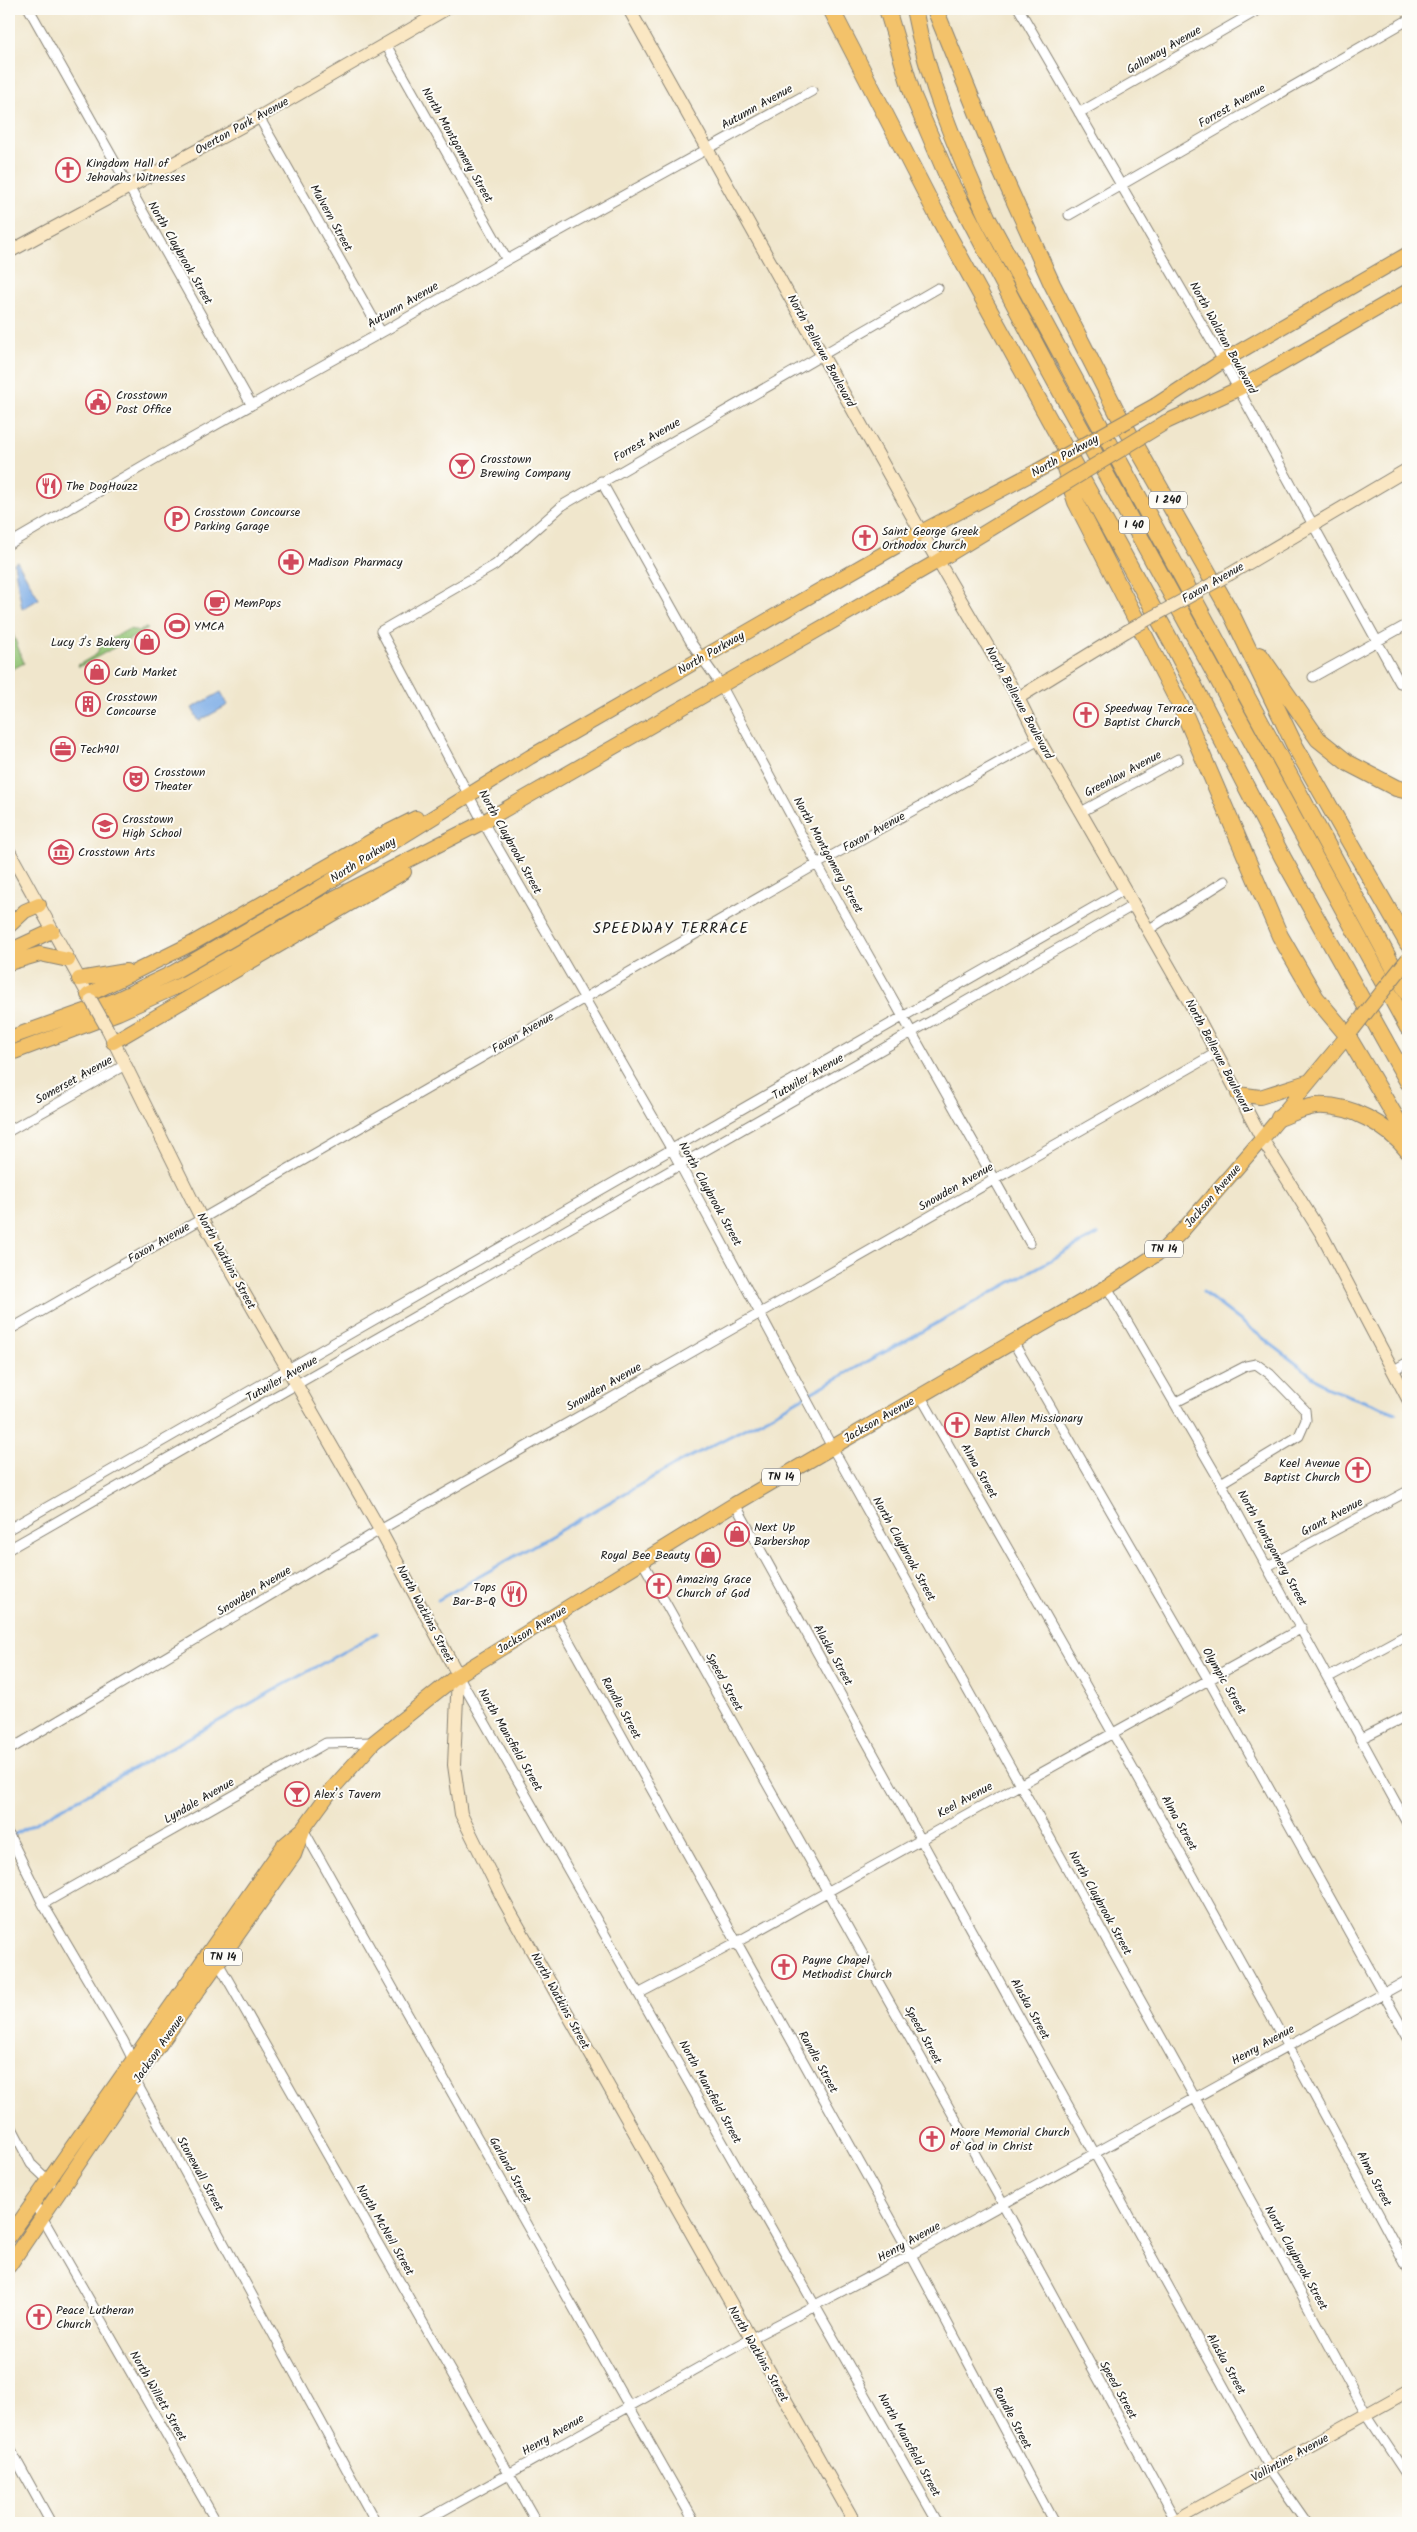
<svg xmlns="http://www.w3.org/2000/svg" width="1417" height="2532" font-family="Kalam,sans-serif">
	<rect width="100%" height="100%" fill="#fdfcf7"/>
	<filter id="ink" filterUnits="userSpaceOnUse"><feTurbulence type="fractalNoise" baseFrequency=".02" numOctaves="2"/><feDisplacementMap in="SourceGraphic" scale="10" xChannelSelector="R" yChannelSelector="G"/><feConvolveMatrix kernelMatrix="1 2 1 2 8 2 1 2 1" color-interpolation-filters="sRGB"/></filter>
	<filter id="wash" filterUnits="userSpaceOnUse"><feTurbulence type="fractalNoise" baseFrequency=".0096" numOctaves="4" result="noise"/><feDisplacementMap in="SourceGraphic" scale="20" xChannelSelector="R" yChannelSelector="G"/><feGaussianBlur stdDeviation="1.12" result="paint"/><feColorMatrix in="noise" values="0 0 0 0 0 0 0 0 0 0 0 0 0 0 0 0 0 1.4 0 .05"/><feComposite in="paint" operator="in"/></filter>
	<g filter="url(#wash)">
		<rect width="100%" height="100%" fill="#f0e6cc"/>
		<path fill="#91c373" stroke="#567048" d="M 9,624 L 24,663 L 9,671 Z
			M 145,628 L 148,629 L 79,667 L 78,665 L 97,654 L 100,645 L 129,629 L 139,631 Z"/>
		<path fill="#7cace6" stroke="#4c6481" d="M 17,561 L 39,599 L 22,609 L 14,563 Z
			M 221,692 L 228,705 L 199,721 L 192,708 Z"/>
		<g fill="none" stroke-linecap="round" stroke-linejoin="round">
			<path stroke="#7cace6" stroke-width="3" d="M 1203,1292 L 1328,1388 L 1396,1413
				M 438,1600 L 678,1463 L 769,1416 L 1098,1234
				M 10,1837 L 377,1633"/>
		</g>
	</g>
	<g filter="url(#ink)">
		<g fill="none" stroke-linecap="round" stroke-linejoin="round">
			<defs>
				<path id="street" d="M 29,9 L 251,404
					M 1019,9 L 1223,361 L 1400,683
					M 385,43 L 507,260
					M 1079,113 L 1260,9
					M 259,117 L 381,332
					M 1069,215 L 1408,20
					M 938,288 L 563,505 L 495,565 L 381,631 L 483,822 L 672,1150 L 832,1447 L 1195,2098 L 1367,2415 L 1408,2477
					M 601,481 L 692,644 L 721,685 L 817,864 L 1030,1243
					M 9,544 L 153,460 L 386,330 L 507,260 L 812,91
					M 1313,677 L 1408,624
					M 1081,812 L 1178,759
					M 1148,930 L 1225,881
					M 9,1131 L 125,1065
					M 1107,1287 L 1221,1483 L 1408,1825
					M 9,1330 L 817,864 L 1039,740
					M 1012,1340 L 1208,1679 L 1408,2038
					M 1394,1370 L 1408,1362
					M 920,1395 C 1086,1685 1251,1974 1408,2269
					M 1176,1402 L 1246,1366 L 1256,1364 L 1270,1374 L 1305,1410 L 1306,1420 L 1299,1436 L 1221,1483
					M 735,1504 L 1270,2470 L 1307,2523
					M 9,1529 L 1124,890
					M 9,1549 L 1134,905
					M 642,1561 L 1003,2204 L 1177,2523
					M 1268,1566 L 1408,1491
					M 555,1616 L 911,2255 L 1054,2523
					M 458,1675 L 938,2523
					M 1329,1677 L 1408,1634
					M 1360,1739 L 1408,1715
					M 9,1750 L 380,1530 L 1216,1053
					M 303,1829 L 695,2523
					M 9,1835 L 43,1904 L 123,2040 L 134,2062
					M 43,1904 L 326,1743 L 374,1742
					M 216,1959 L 537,2523
					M 640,1993 L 737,1942 L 1302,1628
					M 135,2077 L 136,2082 L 376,2523
					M 9,2122 L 31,2164 L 51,2183
					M 34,2203 L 217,2523
					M 9,2447 L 51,2523
					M 421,2523 L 750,2339 L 911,2255 L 1408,1980"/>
				<path id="secondary" d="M 629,9 L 921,532 L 1018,698 L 1039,740 L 1190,1003 L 1262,1139 L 1321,1233 L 1408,1399
					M 9,252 L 259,117 L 446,9
					M 1230,574 L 1408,469
					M 1018,698 L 1127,631
					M 9,851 L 91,1000
					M 109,1032 L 201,1218 L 380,1530 L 458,1675 L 454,1765 L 461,1814 L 504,1901 L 855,2523
					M 1171,2523 L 1408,2391"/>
				<path id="primary" d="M 1156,405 L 1223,361 L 1408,254
					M 1166,422 L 1238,389 L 1408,291
					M 9,926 L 25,911 L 39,905
					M 9,951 L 52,931
					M 9,963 L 40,954 L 68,960
					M 79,979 L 126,971
					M 88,995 L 191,944 L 382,835 L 416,818
					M 9,1038 L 113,1001 L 174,972 L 313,892 L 530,757 L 921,532 L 1037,471
					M 113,1042 L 404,872
					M 9,1054 L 118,1013 L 185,983 L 334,898 L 483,822 L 938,561 L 1048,494
					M 1238,1094 L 1260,1097 L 1307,1082
					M 9,2237 L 284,1845 L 303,1829 L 333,1788 L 374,1742 L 458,1675 L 735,1504 L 1107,1287 L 1163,1250 L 1182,1231 L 1262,1139 L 1353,1029
					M 9,2266 L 141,2071 L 294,1855 L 303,1830"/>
				<path id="highway" d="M 831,9 L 936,213 L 1173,645 L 1283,858 L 1408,1082
					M 887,9 L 913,96 L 949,180 L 1049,370 L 1408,1028
					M 914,9 C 928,82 957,151 988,219 L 1408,994
					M 935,9 L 1001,171 L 1052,284 L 1117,412 L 1231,613 L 1295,746 L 1408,944
					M 1065,468 L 1076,502 L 1185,715 L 1280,936 L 1316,998 L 1347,1035 L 1408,1138
					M 1260,655 L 1318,739 L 1348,763 L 1396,788 L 1408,791
					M 1279,1118 C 1290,1114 1304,1107 1316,1106 C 1351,1104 1387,1125 1408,1151"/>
			</defs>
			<use href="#street" stroke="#868174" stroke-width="11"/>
			<use href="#secondary" stroke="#868174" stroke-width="14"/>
			<use href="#primary" stroke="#868174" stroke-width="16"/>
			<use href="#highway" stroke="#868174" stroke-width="18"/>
			<use href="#street" stroke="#fff" stroke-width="9"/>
			<use href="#secondary" stroke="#fae7c3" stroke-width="12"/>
			<use href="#primary" stroke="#f3c26a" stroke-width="14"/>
			<use href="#highway" stroke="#f3c26a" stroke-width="16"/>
			<defs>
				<path id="secondary-bridge" d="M 1127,631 L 1230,574
					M 91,1000 L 108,1030"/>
				<path id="primary-bridge" d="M 1037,471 L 1156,405
					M 1048,494 L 1166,422
					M 1353,1029 L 1408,959"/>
			</defs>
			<use href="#secondary-bridge" stroke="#868174" stroke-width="14" stroke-linecap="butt"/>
			<use href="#primary-bridge" stroke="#868174" stroke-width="16" stroke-linecap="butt"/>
			<use href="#secondary-bridge" stroke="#fae7c3" stroke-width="12"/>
			<use href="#primary-bridge" stroke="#f3c26a" stroke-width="14"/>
		</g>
	</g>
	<defs>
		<symbol id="church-ring" viewBox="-11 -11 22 22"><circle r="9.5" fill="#fdfcf7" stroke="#d1495b" stroke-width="1.5"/><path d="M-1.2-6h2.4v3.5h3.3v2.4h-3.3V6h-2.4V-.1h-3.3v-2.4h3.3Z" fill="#d1495b"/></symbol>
		<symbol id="civic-ring" viewBox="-11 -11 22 22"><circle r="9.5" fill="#fdfcf7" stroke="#d1495b" stroke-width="1.5"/><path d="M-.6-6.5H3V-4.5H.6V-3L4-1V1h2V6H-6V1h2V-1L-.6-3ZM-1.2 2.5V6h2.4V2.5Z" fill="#d1495b"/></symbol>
		<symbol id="bar-ring" viewBox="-11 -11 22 22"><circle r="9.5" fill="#fdfcf7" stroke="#d1495b" stroke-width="1.5"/><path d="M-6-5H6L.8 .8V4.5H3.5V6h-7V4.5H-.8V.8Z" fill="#d1495b"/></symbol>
		<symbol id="restaurant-ring" viewBox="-11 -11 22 22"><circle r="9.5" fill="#fdfcf7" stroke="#d1495b" stroke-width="1.5"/><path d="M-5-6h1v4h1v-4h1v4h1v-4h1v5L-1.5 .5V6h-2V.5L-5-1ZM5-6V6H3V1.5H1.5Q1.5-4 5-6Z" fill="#d1495b"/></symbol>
		<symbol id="parking-ring" viewBox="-11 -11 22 22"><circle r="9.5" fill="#fdfcf7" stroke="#d1495b" stroke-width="1.5"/><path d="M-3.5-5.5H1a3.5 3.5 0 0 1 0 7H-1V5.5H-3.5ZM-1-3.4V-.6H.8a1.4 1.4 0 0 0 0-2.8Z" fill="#d1495b"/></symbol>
		<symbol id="pharmacy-ring" viewBox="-11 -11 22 22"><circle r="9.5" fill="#fdfcf7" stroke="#d1495b" stroke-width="1.5"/><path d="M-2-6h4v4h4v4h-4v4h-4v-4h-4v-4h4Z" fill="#d1495b"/></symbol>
		<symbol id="cafe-ring" viewBox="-11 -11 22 22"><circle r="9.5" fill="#fdfcf7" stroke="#d1495b" stroke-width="1.5"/><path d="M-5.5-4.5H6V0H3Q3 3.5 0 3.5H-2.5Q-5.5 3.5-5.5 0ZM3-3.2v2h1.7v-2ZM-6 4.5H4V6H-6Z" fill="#d1495b"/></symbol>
		<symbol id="stadium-ring" viewBox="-11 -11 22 22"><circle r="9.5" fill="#fdfcf7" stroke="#d1495b" stroke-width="1.5"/><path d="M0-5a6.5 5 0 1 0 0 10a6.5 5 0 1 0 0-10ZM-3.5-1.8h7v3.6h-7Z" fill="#d1495b"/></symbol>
		<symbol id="shop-ring" viewBox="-11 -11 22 22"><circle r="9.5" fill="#fdfcf7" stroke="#d1495b" stroke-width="1.5"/><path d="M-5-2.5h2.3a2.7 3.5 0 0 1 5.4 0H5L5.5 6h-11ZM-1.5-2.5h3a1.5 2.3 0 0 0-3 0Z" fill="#d1495b"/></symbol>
		<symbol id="building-ring" viewBox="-11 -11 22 22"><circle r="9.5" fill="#fdfcf7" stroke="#d1495b" stroke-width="1.5"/><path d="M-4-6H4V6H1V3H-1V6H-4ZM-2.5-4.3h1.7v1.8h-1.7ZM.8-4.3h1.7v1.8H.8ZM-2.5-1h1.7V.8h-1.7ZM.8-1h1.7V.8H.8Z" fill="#d1495b"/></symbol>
		<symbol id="office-ring" viewBox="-11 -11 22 22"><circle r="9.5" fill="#fdfcf7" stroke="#d1495b" stroke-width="1.5"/><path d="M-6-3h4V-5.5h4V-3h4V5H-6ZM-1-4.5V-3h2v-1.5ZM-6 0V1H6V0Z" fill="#d1495b"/></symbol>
		<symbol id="theatre-ring" viewBox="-11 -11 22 22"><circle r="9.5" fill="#fdfcf7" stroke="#d1495b" stroke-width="1.5"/><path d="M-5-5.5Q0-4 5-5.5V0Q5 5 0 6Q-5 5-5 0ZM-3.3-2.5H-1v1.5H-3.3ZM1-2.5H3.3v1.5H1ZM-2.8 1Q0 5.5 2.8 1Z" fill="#d1495b"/></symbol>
		<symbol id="school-ring" viewBox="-11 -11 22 22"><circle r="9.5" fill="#fdfcf7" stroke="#d1495b" stroke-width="1.5"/><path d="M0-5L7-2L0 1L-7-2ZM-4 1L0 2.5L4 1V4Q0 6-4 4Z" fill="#d1495b"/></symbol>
		<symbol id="museum-ring" viewBox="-11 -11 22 22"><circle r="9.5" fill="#fdfcf7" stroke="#d1495b" stroke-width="1.5"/><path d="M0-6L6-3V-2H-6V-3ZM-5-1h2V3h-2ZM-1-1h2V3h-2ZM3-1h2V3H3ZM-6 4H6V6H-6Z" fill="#d1495b"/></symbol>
	</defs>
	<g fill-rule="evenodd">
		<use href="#church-ring" x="54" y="156" width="28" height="28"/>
		<use href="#civic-ring" x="84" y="388" width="28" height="28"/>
		<use href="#bar-ring" x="448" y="452" width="28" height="28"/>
		<use href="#restaurant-ring" x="35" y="472" width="28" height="28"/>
		<use href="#parking-ring" x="163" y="505" width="28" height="28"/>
		<use href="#church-ring" x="851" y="524" width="28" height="28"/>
		<use href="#pharmacy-ring" x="277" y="548" width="28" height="28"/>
		<use href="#cafe-ring" x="203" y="589" width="28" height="28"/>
		<use href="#stadium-ring" x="163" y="612" width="28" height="28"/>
		<use href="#shop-ring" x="133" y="628" width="28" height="28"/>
		<use href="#shop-ring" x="83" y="658" width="28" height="28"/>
		<use href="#building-ring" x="74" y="690" width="28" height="28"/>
		<use href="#church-ring" x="1072" y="701" width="28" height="28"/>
		<use href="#office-ring" x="49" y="735" width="28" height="28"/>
		<use href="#theatre-ring" x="122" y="765" width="28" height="28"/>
		<use href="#school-ring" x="91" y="812" width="28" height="28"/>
		<use href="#museum-ring" x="47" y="838" width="28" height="28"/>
		<use href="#church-ring" x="943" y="1411" width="28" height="28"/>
		<use href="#church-ring" x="1344" y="1456" width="28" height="28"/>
		<use href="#shop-ring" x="723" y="1520" width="28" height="28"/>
		<use href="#shop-ring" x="694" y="1541" width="28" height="28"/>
		<use href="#church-ring" x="645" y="1572" width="28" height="28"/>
		<use href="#restaurant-ring" x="500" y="1580" width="28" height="28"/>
		<use href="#bar-ring" x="283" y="1780" width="28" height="28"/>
		<use href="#church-ring" x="770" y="1953" width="28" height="28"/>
		<use href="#church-ring" x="918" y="2125" width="28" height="28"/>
		<use href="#church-ring" x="25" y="2303" width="28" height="28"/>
	</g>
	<g text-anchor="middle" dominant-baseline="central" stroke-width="4" stroke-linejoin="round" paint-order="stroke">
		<g fill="#fdfcf7" stroke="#605f5e" stroke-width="1">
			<rect x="1149" y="491.5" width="38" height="17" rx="4"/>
			<rect x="1119" y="516.5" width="30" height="17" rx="4"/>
			<rect x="1145" y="1240.5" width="38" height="17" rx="4"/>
			<rect x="762" y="1468.5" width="38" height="17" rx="4"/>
			<rect x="204" y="1948.5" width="38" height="17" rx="4"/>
		</g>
		<g font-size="11" font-weight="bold" fill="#1c1c1c">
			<text x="1168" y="500">I 240</text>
			<text x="1134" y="525">I 40</text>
			<text x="1164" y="1249">TN 14</text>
			<text x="781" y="1477">TN 14</text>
			<text x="223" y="1957">TN 14</text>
		</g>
		<g font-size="12" fill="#1c1c1c" stroke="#fdfcf7">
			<text transform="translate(1164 50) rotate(-30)">Galloway Avenue</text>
			<text transform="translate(1232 106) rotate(-30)">Forrest Avenue</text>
			<text transform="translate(757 107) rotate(-29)">Autumn Avenue</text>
			<text transform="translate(242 126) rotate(-29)">Overton Park Avenue</text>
			<text transform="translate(457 145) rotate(60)">North Montgomery Street</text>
			<text transform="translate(331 218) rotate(61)">Malvern Street</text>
			<text transform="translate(180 253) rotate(60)">North Claybrook Street</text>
			<text transform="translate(403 305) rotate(-30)">Autumn Avenue</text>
			<text transform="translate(1223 338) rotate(61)">North Waldran Boulevard</text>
			<text transform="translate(821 351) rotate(61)">North Bellevue Boulevard</text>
			<text transform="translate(647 440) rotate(-30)">Forrest Avenue</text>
			<text transform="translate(1065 456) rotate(-29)">North Parkway</text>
			<text transform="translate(1213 583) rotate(-30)">Faxon Avenue</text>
			<text transform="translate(711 653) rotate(-30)">North Parkway</text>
			<text transform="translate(1019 703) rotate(61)">North Bellevue Boulevard</text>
			<text transform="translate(1123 774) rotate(-28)">Greenlaw Avenue</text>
			<text transform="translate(874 832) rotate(-29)">Faxon Avenue</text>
			<text transform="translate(510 842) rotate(61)">North Claybrook Street</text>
			<text transform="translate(828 855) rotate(61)">North Montgomery Street</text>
			<text transform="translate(363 860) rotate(-32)">North Parkway</text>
			<text transform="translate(523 1033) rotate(-30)">Faxon Avenue</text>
			<text transform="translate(1218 1056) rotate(62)">North Bellevue Boulevard</text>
			<text transform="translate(808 1077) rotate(-30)">Tutwiler Avenue</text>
			<text transform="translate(74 1080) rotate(-29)">Somerset Avenue</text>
			<text transform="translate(956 1187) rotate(-30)">Snowden Avenue</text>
			<text transform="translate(710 1194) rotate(61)">North Claybrook Street</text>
			<text transform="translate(1213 1196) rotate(-49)">Jackson Avenue</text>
			<text transform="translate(159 1243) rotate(-30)">Faxon Avenue</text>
			<text transform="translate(226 1261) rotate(61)">North Watkins Street</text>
			<text transform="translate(282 1379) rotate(-30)">Tutwiler Avenue</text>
			<text transform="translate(604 1387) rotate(-30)">Snowden Avenue</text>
			<text transform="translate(879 1420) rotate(-30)">Jackson Avenue</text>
			<text transform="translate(979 1471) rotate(60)">Alma Street</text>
			<text transform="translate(1332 1517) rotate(-28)">Grant Avenue</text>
			<text transform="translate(1272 1548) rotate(61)">North Montgomery Street</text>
			<text transform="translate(904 1549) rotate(61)">North Claybrook Street</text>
			<text transform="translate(254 1591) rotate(-31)">Snowden Avenue</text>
			<text transform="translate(425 1614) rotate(62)">North Watkins Street</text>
			<text transform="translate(532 1630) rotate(-32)">Jackson Avenue</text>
			<text transform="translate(833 1655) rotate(61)">Alaska Street</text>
			<text transform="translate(1224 1681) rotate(60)">Olympic Street</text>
			<text transform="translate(724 1682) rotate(61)">Speed Street</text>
			<text transform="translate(621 1708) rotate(61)">Randle Street</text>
			<text transform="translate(510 1740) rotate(60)">North Mansfield Street</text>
			<text transform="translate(965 1800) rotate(-29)">Keel Avenue</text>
			<text transform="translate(199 1801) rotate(-30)">Lyndale Avenue</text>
			<text transform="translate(1179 1823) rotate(61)">Alma Street</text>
			<text transform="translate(1100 1903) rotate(61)">North Claybrook Street</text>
			<text transform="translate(560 2001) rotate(61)">North Watkins Street</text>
			<text transform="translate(1030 2009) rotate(61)">Alaska Street</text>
			<text transform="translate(923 2035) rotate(61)">Speed Street</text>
			<text transform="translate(1263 2045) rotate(-29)">Henry Avenue</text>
			<text transform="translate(159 2049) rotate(-55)">Jackson Avenue</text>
			<text transform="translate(818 2062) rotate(61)">Randle Street</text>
			<text transform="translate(710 2092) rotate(61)">North Mansfield Street</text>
			<text transform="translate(510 2170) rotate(61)">Garland Street</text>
			<text transform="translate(200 2174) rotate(61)">Stonewall Street</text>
			<text transform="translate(1374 2179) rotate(62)">Alma Street</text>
			<text transform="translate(385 2230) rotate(60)">North McNeil Street</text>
			<text transform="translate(909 2242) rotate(-29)">Henry Avenue</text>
			<text transform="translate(1296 2258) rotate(61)">North Claybrook Street</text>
			<text transform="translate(758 2354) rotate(60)">North Watkins Street</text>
			<text transform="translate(1226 2364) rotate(61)">Alaska Street</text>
			<text transform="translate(1118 2390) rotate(61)">Speed Street</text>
			<text transform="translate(158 2396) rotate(60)">North Willett Street</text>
			<text transform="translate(1012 2418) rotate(62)">Randle Street</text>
			<text transform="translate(553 2435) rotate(-30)">Henry Avenue</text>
			<text transform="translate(909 2445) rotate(61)">North Mansfield Street</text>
			<text transform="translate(1290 2458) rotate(-29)">Vollintine Avenue</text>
		</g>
		<g font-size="12" fill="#1c1c1c" stroke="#fdfcf7" text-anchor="start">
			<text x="86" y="163">Kingdom Hall of<tspan x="86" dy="14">Jehovahs Witnesses</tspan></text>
			<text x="116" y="395">Crosstown<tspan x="116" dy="14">Post Office</tspan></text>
			<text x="480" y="459">Crosstown<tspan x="480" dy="14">Brewing Company</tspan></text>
			<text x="66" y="486">The DogHouzz</text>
			<text x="194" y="512">Crosstown Concourse<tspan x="194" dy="14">Parking Garage</tspan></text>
			<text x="882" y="531">Saint George Greek<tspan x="882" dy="14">Orthodox Church</tspan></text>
			<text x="308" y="562">Madison Pharmacy</text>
			<text x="234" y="603">MemPops</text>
			<text x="194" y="626">YMCA</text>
			<text x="130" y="642" text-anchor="end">Lucy J's Bakery</text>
			<text x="114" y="672">Curb Market</text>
			<text x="106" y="697">Crosstown<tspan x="106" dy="14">Concourse</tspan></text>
			<text x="1104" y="708">Speedway Terrace<tspan x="1104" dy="14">Baptist Church</tspan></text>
			<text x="80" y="749">Tech901</text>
			<text x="154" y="772">Crosstown<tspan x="154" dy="14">Theater</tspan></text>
			<text x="122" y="819">Crosstown<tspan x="122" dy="14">High School</tspan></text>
			<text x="78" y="852">Crosstown Arts</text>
			<text x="974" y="1418">New Allen Missionary<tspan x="974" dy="14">Baptist Church</tspan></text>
			<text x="1340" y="1463" text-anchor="end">Keel Avenue<tspan x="1340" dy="14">Baptist Church</tspan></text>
			<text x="754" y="1527">Next Up<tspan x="754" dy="14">Barbershop</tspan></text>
			<text x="690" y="1555" text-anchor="end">Royal Bee Beauty</text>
			<text x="676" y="1579">Amazing Grace<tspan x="676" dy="14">Church of God</tspan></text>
			<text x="496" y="1587" text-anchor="end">Tops<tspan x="496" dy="14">Bar-B-Q</tspan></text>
			<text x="314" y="1794">Alex’s Tavern</text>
			<text x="802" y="1960">Payne Chapel<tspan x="802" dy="14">Methodist Church</tspan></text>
			<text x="950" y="2132">Moore Memorial Church<tspan x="950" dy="14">of God in Christ</tspan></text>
			<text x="56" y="2310">Peace Lutheran<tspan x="56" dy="14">Church</tspan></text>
		</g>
		<g font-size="15" letter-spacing="1" fill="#1c1c1c" stroke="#fdfcf7">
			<text x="671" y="929">SPEEDWAY TERRACE</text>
		</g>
	</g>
	<rect width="1417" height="2532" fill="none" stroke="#fdfcf7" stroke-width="30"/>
</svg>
